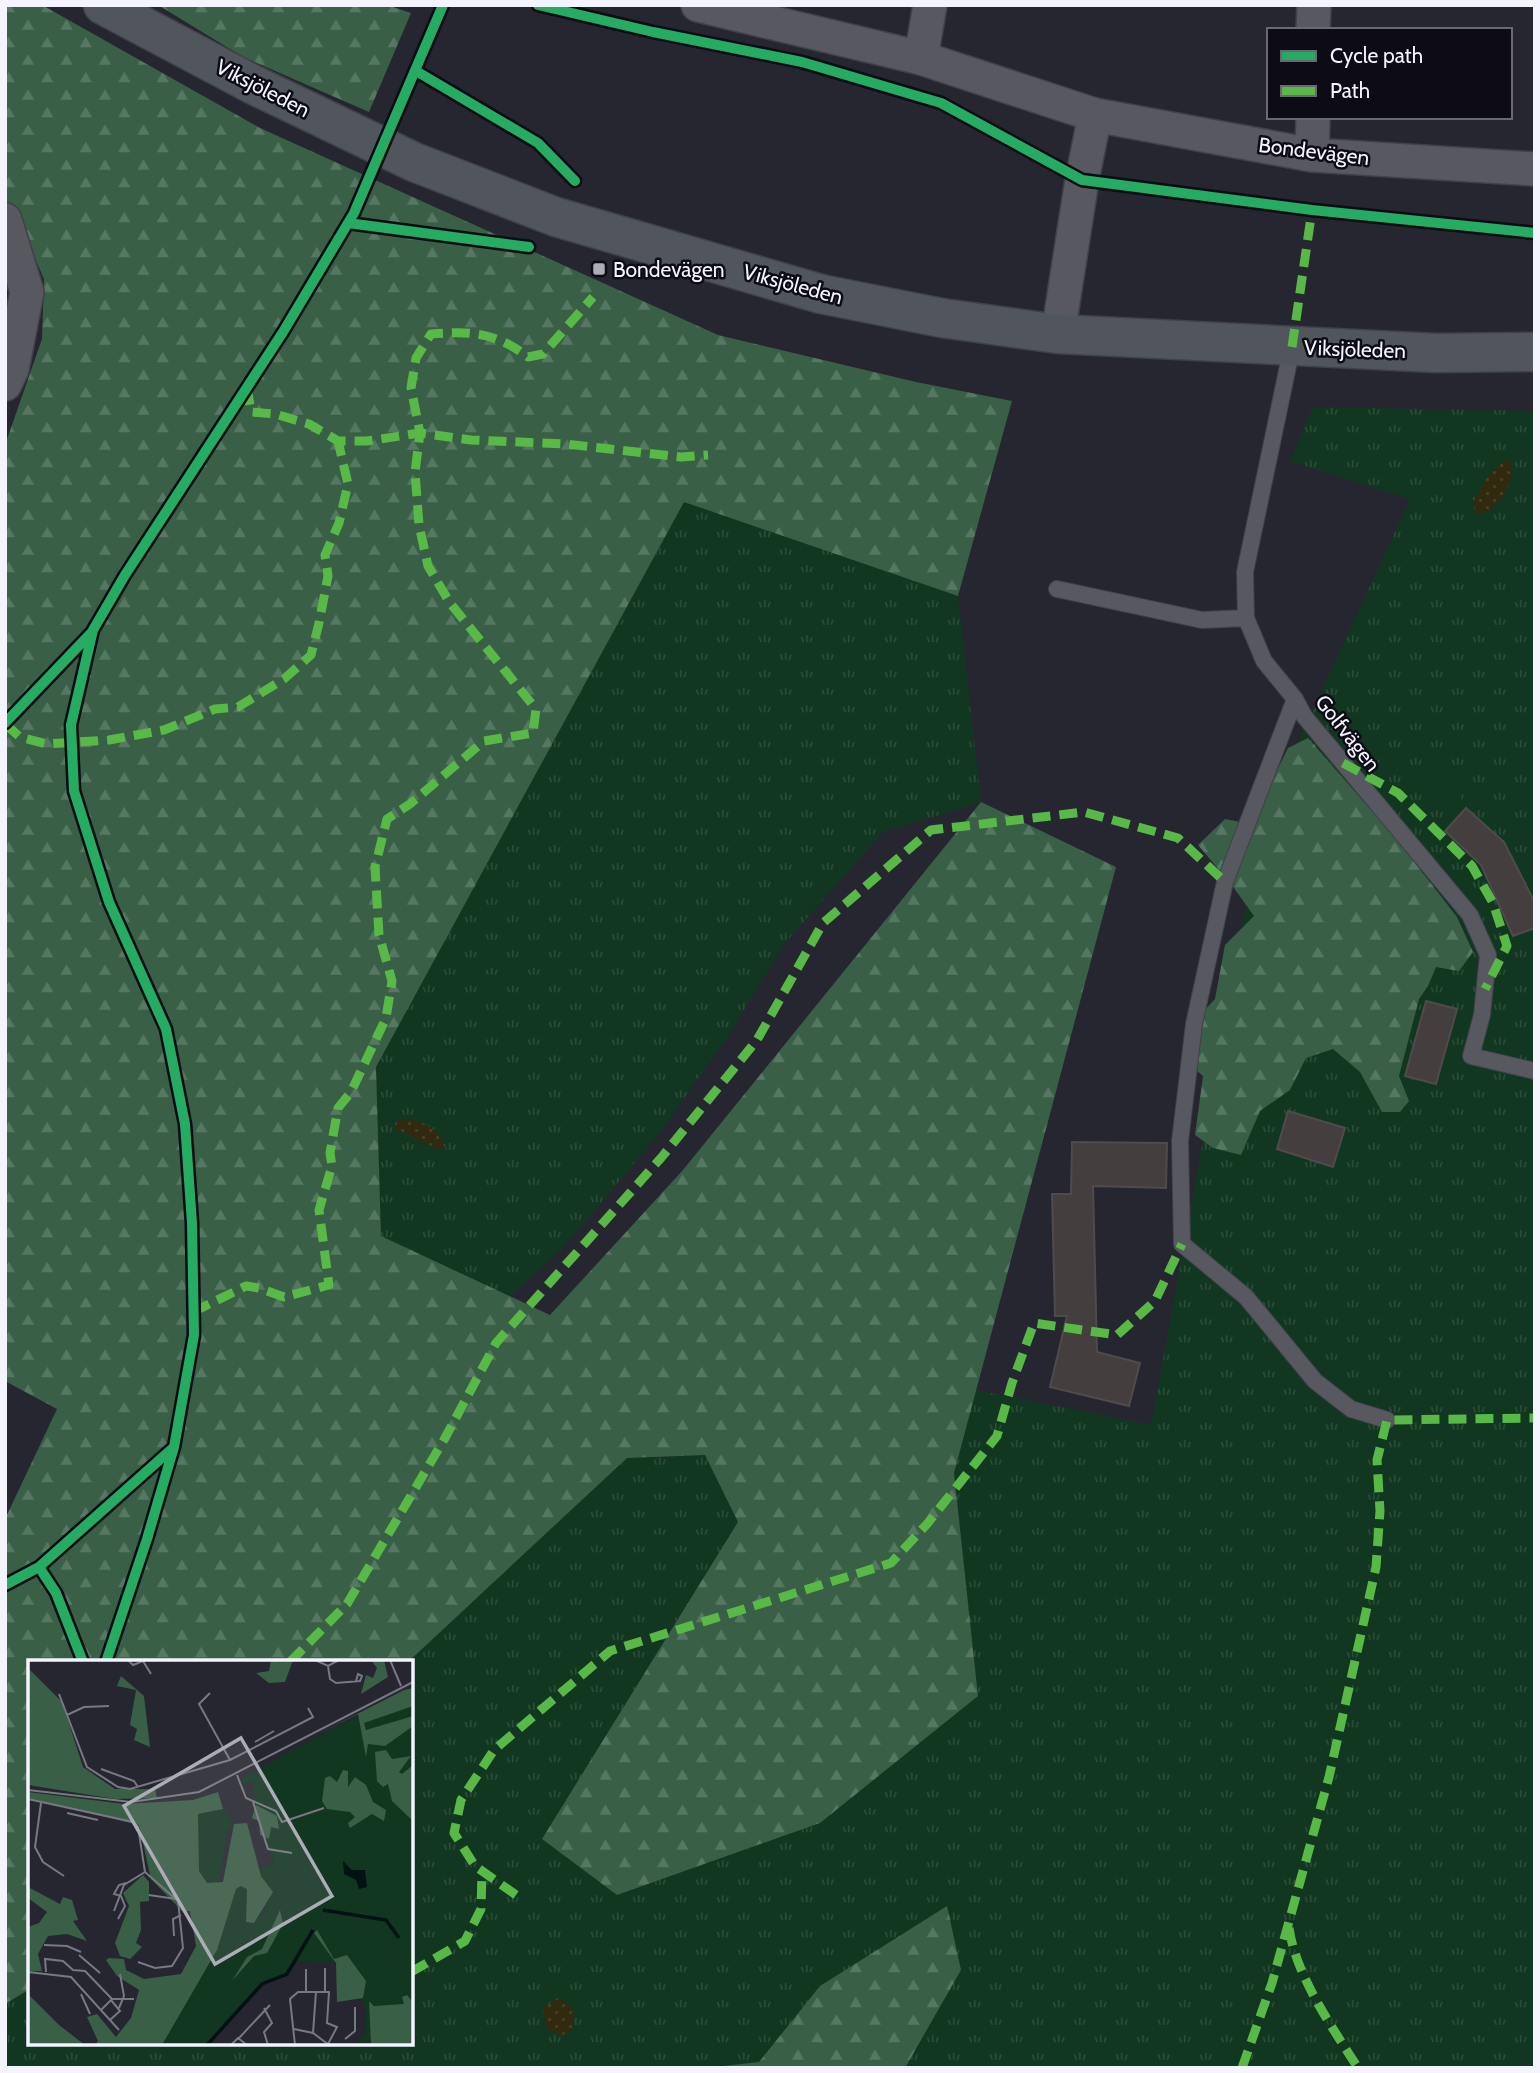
<svg xmlns="http://www.w3.org/2000/svg" width="1540" height="2073" font-family="Cabin,sans-serif">
	<defs>
		<pattern id="grass-tufts" width="24" height="20" patternUnits="userSpaceOnUse" patternTransform="scale(1.75)"><rect width="24" height="20" fill="#123721"/><path d="M3 7l-1-3M5 7V3M7 7l1-3M15 17l-1-3M17 17v-4M19 17l1-3" fill="none" stroke="#294b37"/></pattern>
		<pattern id="forest-firs" width="22" height="20" patternUnits="userSpaceOnUse" patternTransform="scale(1.75)"><rect width="22" height="20" fill="#395f46"/><path d="M5 1l3.5 6h-7zM16 11l3.5 6h-7z" fill="#567762"/></pattern>
		<pattern id="sand-dots" width="8" height="8" patternUnits="userSpaceOnUse" patternTransform="scale(1.75)"><rect width="8" height="8" fill="#312a0f"/><path d="M2 2h.1M6 6h.1" fill="none" stroke="#453f27" stroke-width="1.8" stroke-linecap="round"/></pattern>
	</defs>
	<rect width="100%" height="100%" fill="#262630"/>
	<path fill="url(#grass-tufts)" d="M 1313,407 L 1535,411 L 1535,2068 L 5,2068 L 5,2004 L 30,1989 L 30,2043 L 411,2043 L 411,1662 L 408,1662 L 627,1458 L 705,1455 L 738,1522 L 543,1839 L 617,1895 L 820,1823 L 978,1696 L 954,1473 L 976,1390 L 1151,1425 L 1261,823 L 1410,499 L 1290,461 Z
		M 684,502 L 958,596 L 981,802 L 883,832 L 784,944 L 730,1033 L 658,1135 L 563,1248 L 510,1296 L 381,1236 L 376,1067 Z"/>
	<path fill="url(#forest-firs)" d="M 5,5 L 42,5 L 260,128 L 718,335 L 916,382 L 1012,401 L 958,596 L 684,502 L 376,1067 L 381,1236 L 550,1315 L 683,1170 L 981,802 L 1116,867 L 954,1473 L 978,1696 L 820,1823 L 617,1895 L 542,1839 L 738,1522 L 705,1455 L 627,1458 L 408,1662 L 30,1662 L 30,1989 L 5,2004 L 5,1519 L 57,1409 L 5,1381 L 5,445 L 42,339 L 44,279 L 16,215 L 5,203 Z
		M 158,5 L 387,5 L 411,13 L 369,112 L 243,57 Z
		M 1308,738 L 1394,836 L 1457,917 L 1473,952 L 1459,971 L 1436,967 L 1428,986 L 1419,999 L 1399,1076 L 1409,1101 L 1400,1112 L 1382,1112 L 1360,1072 L 1333,1049 L 1306,1058 L 1290,1090 L 1260,1111 L 1241,1155 L 1213,1148 L 1195,1135 L 1203,1076 L 1182,1058 L 1189,1027 L 1215,999 L 1225,945 L 1254,916 L 1231,884 L 1198,845 L 1225,819 L 1251,824 L 1288,748 Z
		M 947,1906 L 961,1970 L 905,2068 L 705,2068 L 759,2062 L 820,1986 Z"/>
	<path fill="url(#sand-dots)" d="M 1505,460 L 1512,463 C 1514,482 1499,514 1476,514 L 1473,503 L 1489,474 Z
		M 402,1119 C 420,1118 442,1130 446,1149 C 431,1149 412,1135 395,1129 L 395,1123 Z
		M 559,1997 L 574,2010 L 573,2029 L 562,2036 L 546,2028 L 543,2008 Z"/>
	<path fill="#123721" d="M 1459,766 L 1462,808 L 1423,811 L 1419,768 Z"/>
	<path fill="#453e3f" stroke="#4f4a4d" stroke-width="2" d="M 1466,808 L 1504,842 L 1535,903 L 1535,928 L 1513,936 L 1481,865 L 1445,831 Z
		M 1426,1001 L 1457,1009 L 1436,1084 L 1405,1076 Z
		M 1288,1111 L 1345,1128 L 1333,1167 L 1277,1149 Z
		M 1072,1142 L 1167,1143 L 1166,1188 L 1093,1186 L 1097,1352 L 1140,1363 L 1129,1406 L 1050,1387 L 1067,1316 L 1055,1316 L 1052,1194 L 1071,1194 Z"/>
	<g fill="none" stroke-linecap="round" stroke-linejoin="round">
		<defs>
			<path id="service" d="M 1292,347 L 1245,572 L 1246,618 L 1264,661 L 1295,699 L 1304,716 L 1470,915 L 1488,955 L 1482,1015 L 1471,1056 L 1535,1071
				M 1057,589 L 1202,620 L 1246,618
				M 1295,699 L 1225,882 L 1194,1024 L 1180,1141 L 1182,1244 L 1246,1297 L 1315,1381 L 1351,1409 L 1387,1420"/>
			<path id="minor" d="M 698,5 L 921,58 L 1095,115 L 1312,155 L 1535,169
				M 1313,30 L 1314,5
				M 921,58 L 930,5
				M 1312,155 L 1313,117
				M 5,220 L 27,292 L 12,369 L 5,384
				M 1058,334 L 1082,180 L 1095,115"/>
			<path id="secondary" d="M 103,5 L 252,84 L 414,162 L 556,217 L 821,294 L 942,318 L 1058,334 L 1436,353 L 1535,352"/>
		</defs>
		<use href="#service" stroke="#41414a" stroke-width="18"/>
		<use href="#minor" stroke="#41414a" stroke-width="36"/>
		<use href="#secondary" stroke="#41414a" stroke-width="41"/>
		<use href="#service" stroke="#585860" stroke-width="16"/>
		<use href="#minor" stroke="#585860" stroke-width="33"/>
		<use href="#secondary" stroke="#51565d" stroke-width="38"/>
		<path stroke="#58b947" stroke-width="9" stroke-dasharray="18 9" stroke-linecap="butt" d="M 1292,347 L 1312,210
			M 247,387 L 251,412 L 275,414 L 309,424 L 338,441 L 367,441 L 420,433 L 471,440 L 566,444 L 681,457 L 708,455
			M 5,724 L 20,737 L 47,744 L 109,740 L 164,730 L 215,709 L 238,707 L 284,679 L 311,655 L 319,623 L 328,576 L 325,555 L 339,523 L 348,484 L 338,441
			M 1343,763 L 1398,793 L 1472,866 L 1493,903 L 1507,946 L 1485,989
			M 193,1312 L 246,1286 L 259,1288 L 284,1297 L 329,1285 L 319,1210 L 332,1166 L 330,1153 L 338,1108 L 351,1092 L 386,1018 L 392,981 L 379,935 L 375,867 L 387,819 L 410,804 L 484,741 L 533,733 L 536,709 L 450,603 L 428,566 L 419,525 L 415,472 L 420,433 L 411,388 L 416,358 L 431,334 C 471,331 495,332 528,357 L 543,354 L 593,297
			M 290,1662 L 347,1604 L 445,1438 L 496,1343 L 661,1158 L 757,1040 L 823,923 L 931,830 L 1084,812 L 1178,838 L 1225,882
			M 516,1895 L 475,1866 L 454,1833 L 461,1800 L 494,1750 L 610,1651 L 891,1563 L 927,1524 L 997,1436 L 1012,1383 L 1034,1323 L 1117,1335 L 1155,1301 L 1182,1244
			M 1289,1928 C 1296,1976 1332,2027 1358,2068
			M 411,1972 L 465,1941 L 481,1909 L 482,1872
			M 1242,2068 L 1272,1983 L 1329,1777 L 1376,1567 L 1380,1511 L 1377,1460 L 1387,1420 L 1535,1418"/>
		<defs>
			<path id="cycleway" d="M 538,5 L 653,32 L 802,62 L 941,103 L 1082,180 L 1312,210 L 1535,233
				M 416,71 L 538,143 L 575,181
				M 348,223 L 529,247
				M 5,723 L 92,632
				M 39,1567 L 56,1593 L 83,1662
				M 5,1585 L 39,1567 L 174,1447
				M 106,1662 L 147,1539 L 174,1447 L 194,1335 L 192,1223 L 185,1124 L 166,1029 L 109,902 L 74,791 L 71,725 L 93,630 L 125,575 L 283,332 L 354,213 L 443,5"/>
		</defs>
		<use href="#cycleway" stroke="#0d0c15" stroke-width="15"/>
		<use href="#cycleway" stroke="#26ab63" stroke-width="10"/>
	</g>
	<rect fill="#acacb7" stroke="#0d0c15" stroke-width="2.5" x="592" y="262" width="14" height="14" rx="3.5"/>
	<g text-anchor="middle" dominant-baseline="central" stroke-width="5" stroke-linejoin="round" paint-order="stroke">
		<g font-size="21" fill="#f4f4ff" stroke="#0d0c15">
			<text transform="translate(263 88) rotate(27)">Viksjöleden</text>
			<text transform="translate(1314 151) rotate(7)">Bondevägen</text>
			<text transform="translate(793 284) rotate(15)">Viksjöleden</text>
			<text transform="translate(1355 349) rotate(2)">Viksjöleden</text>
			<text transform="translate(1348 733) rotate(52)">Golfvägen</text>
		</g>
		<g font-size="21" fill="#f4f4ff" stroke="#0d0c15" text-anchor="start">
			<text x="613" y="269">Bondevägen</text>
		</g>
	</g>
	<g transform="translate(28 1660)">
		<rect width="385" height="385" fill="#262630"/>
		<path d="M 385,30 L 385,342 L 379,335 L 376,345 L 346,346 L 342,341 L 344,380 L 327,385 L 338,375 L 337,344 L 328,337 L 335,338 L 338,320 L 319,295 L 308,302 L 266,301 L 259,315 L 235,325 L 181,385 L 134,385 L 189,290 L 207,229 L 213,226 L 219,229 L 218,262 L 226,263 L 238,249 L 231,209 L 246,203 L 228,153 L 225,122 L 214,124 L 214,119 L 305,68 ZM 195,149 L 206,164 L 199,171 L 191,222 L 179,223 L 171,211 L 170,154 Z" fill="#123721"/>
		<path d="M 243,0 L 265,0 L 257,22 L 241,23 L 228,13 L 241,11 ZM 343,0 L 356,0 L 360,17 L 333,34 L 338,15 L 345,18 L 349,8 ZM 0,8 L 34,42 L 55,107 L 87,129 L 127,129 L 129,138 L 87,139 L 0,125 ZM 93,16 L 116,36 L 122,87 L 106,80 L 109,69 L 102,65 L 108,30 L 89,26 ZM 385,28 L 385,46 L 336,63 L 338,70 L 385,56 L 385,66 L 357,86 L 340,84 L 338,97 L 330,54 L 276,81 L 376,30 ZM 358,90 L 364,99 L 383,96 L 371,112 L 374,114 L 385,105 L 385,161 L 364,141 L 360,124 L 355,127 L 349,121 L 347,92 ZM 315,110 L 320,111 L 320,127 L 327,117 L 338,125 L 345,142 L 358,150 L 356,161 L 344,154 L 322,168 L 320,163 L 327,157 L 322,152 L 299,149 L 294,141 L 297,118 L 302,116 L 309,122 ZM 0,132 L 97,144 L 165,140 L 190,132 L 195,149 L 170,154 L 171,211 L 179,223 L 195,222 L 206,164 L 219,163 L 233,216 L 245,232 L 226,263 L 218,262 L 219,229 L 213,226 L 208,229 L 189,290 L 134,385 L 67,385 L 70,381 L 59,357 L 69,354 L 88,377 L 103,358 L 111,330 L 89,316 L 78,300 L 81,298 L 96,299 L 98,310 L 116,319 L 153,314 L 168,286 L 162,251 L 154,251 L 123,219 L 111,165 L 0,138 ZM 228,145 L 249,156 L 251,169 L 243,167 L 241,179 L 232,175 L 231,161 L 224,158 ZM 115,215 L 121,222 L 121,241 L 112,242 L 113,270 L 108,283 L 114,287 L 102,299 L 92,296 L 87,283 L 101,246 L 95,233 ZM 0,227 L 32,244 L 35,237 L 44,240 L 50,260 L 45,261 L 59,281 L 39,274 L 20,276 L 10,294 L 14,311 L 0,311 L 0,267 L 11,263 L 19,252 L 0,238 ZM 252,250 L 255,264 L 239,293 L 226,296 L 204,321 L 219,297 L 234,289 ZM 289,270 L 306,299 L 319,295 L 338,321 L 335,338 L 309,342 L 308,303 L 286,273 ZM 0,334 L 31,365 L 57,385 L 0,385 ZM 379,335 L 385,342 L 385,385 L 343,385 L 341,341 L 346,346 L 376,344 L 374,337 Z" fill="#395f46"/>
		<path d="M 315,201 L 324,210 L 337,210 L 339,227 L 331,229 L 328,220 L 316,214 Z" fill="#031114"/>
		<path fill="none" stroke="#031114" stroke-width="3.5" d="M 295,250 L 358,260 L 371,278M 179,385 L 234,324 L 259,314 L 285,270"/>
		<path fill="none" stroke="#787883" stroke-width="2" d="M 100,0 L 105,5 L 115,1 L 123,14M 195,0 L 218,0M 287,0 L 300,6 L 311,0M 362,0 L 373,26M 300,6 L 302,19 L 308,23 L 332,21 L 334,16 L 330,14 L 328,21M 182,33 L 171,44 L 202,100M 31,34 L 59,107 L 90,127 L 102,129 L 202,100 L 285,57 L 280,48M 39,55 L 56,47 L 81,46M 227,82 L 246,71M 166,105 L 188,92M 73,109 L 106,121 L 110,127M 209,115 L 218,138 L 248,151 L 254,162 L 296,148M 0,130 L 103,142 L 171,132 L 385,22M 0,139 L 105,162 L 110,167 L 117,212 L 150,241 L 155,288 L 144,306 L 127,308 L 110,302M 225,142 L 240,189 L 264,193M 13,143 L 7,187 L 15,202 L 36,216M 39,153 L 70,160M 121,235 L 148,239M 86,251 L 96,225 L 117,212M 90,259 L 97,246 L 93,236 L 86,234 L 91,225 L 98,223M 146,276 L 145,259 L 153,255M 16,285 L 39,286 L 53,292M 51,295 L 72,313M 297,308 L 297,331M 278,309 L 278,332M 0,312 L 43,317 L 91,370M 18,312 L 17,299 L 35,301 L 45,310 L 57,311 L 84,339M 53,334 L 62,354M 91,348 L 96,336 L 92,314M 236,348 L 244,363 L 236,372 L 240,385M 73,350 L 84,339 L 106,339M 82,360 L 92,351 L 83,340M 266,369 L 285,373 L 301,385M 285,373 L 288,332M 211,378 L 242,345M 317,379 L 327,371 L 327,347M 203,385 L 210,378 L 219,385M 267,385 L 262,339 L 270,332 L 301,332 L 299,363 L 309,367 L 300,384"/>
		<path fill="#acacb7" fill-opacity="0.15" stroke="#acacb7" stroke-width="3.5" d="M 213,78 L 304,236 L 187,304 L 96,146 Z"/>
		<rect width="385" height="385" fill="none" stroke="#f4f4ff" stroke-width="3.5"/>
	</g>
	<rect width="1540" height="2073" fill="none" stroke="#f4f4ff" stroke-width="14"/>
	<rect x="1267" y="28" width="245" height="91" fill="#0d0c15" stroke="#696973" stroke-width="2"/>
	<rect x="1281" y="51" width="35" height="10" fill="#26ab63" stroke="#696973" stroke-width="2"/>
	<text x="1330" y="63" font-size="21" fill="#f4f4ff">Cycle path</text>
	<rect x="1281" y="86" width="35" height="10" fill="#58b947" stroke="#696973" stroke-width="2"/>
	<text x="1330" y="98" font-size="21" fill="#f4f4ff">Path</text>
</svg>
